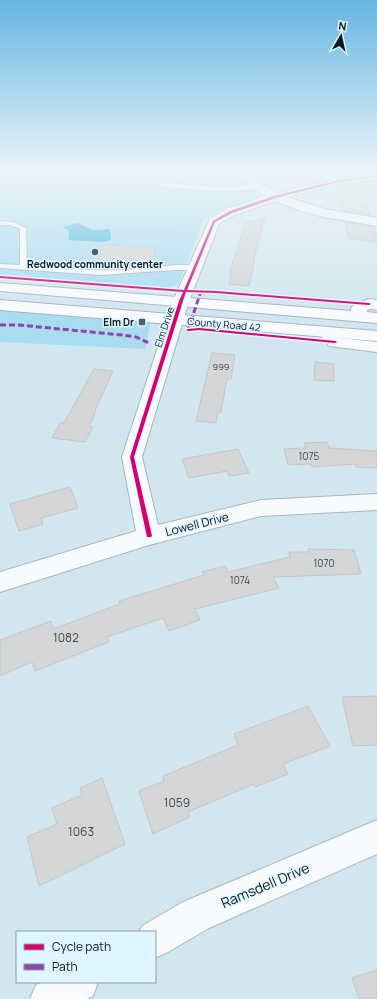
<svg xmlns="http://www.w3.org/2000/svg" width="377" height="999" font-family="Manrope,sans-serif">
	<rect width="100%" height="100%" fill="#d2e6ef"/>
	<path fill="#aadcf1" d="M 0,173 L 238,173 L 246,184 L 263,196 L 215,212 L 203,221 L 179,283 L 164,291 L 0,279 Z
		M 0,310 L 151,321 L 145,349 L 0,342 Z"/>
	<path fill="#43b8dc" d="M 78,223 L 93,230 L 110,229 L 111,240 L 103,242 L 69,240 L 69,231 L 63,227 Z"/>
	<path fill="#d4d6d7" stroke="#c4c7c8" d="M 332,173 L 367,173 L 333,178 Z
		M 377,181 L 377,193 L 363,196 L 370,215 L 342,210 L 335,186 Z
		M 265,217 L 254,258 L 255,258 L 249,286 L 229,284 L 232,274 L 229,274 L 246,223 Z
		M 345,222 L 374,227 L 377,242 L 349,238 Z
		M 105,245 L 155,248 L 154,261 L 107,261 L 95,258 Z
		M 212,353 L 235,355 L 231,379 L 227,379 L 221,412 L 218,412 L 216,423 L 196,421 Z
		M 315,362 L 334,364 L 334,381 L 314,380 Z
		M 94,369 L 113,371 L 94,413 L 95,414 L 89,426 L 93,427 L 85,442 L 52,438 L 60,423 L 64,423 Z
		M 327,442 L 329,448 L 377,451 L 377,468 L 356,467 L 356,464 L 312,467 L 311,464 L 288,465 L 284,449 L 306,448 L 304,443 Z
		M 238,449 L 249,473 L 229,476 L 227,471 L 189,478 L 182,459 Z
		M 70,487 L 78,508 L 41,518 L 43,524 L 19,531 L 10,504 Z
		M 308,549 L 354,550 L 361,574 L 273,577 L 279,588 L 195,609 L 200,620 L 169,631 L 163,618 L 107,637 L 109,642 L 35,671 L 32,662 L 0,676 L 0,640 L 51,621 L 53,629 L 120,604 L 119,601 L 204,575 L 202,572 L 225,566 L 228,572 L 290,557 L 289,552 L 309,552 Z
		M 377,696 L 377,745 L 353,746 L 342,697 Z
		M 308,706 L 330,746 L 283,764 L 288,774 L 255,787 L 254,784 L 188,812 L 190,817 L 153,834 L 139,791 L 164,781 L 163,776 L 238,745 L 234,734 Z
		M 102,778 L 125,844 L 39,886 L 27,837 L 57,824 L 52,808 L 82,795 L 80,788 Z
		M 377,970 L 377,999 L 359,999 L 352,978 Z"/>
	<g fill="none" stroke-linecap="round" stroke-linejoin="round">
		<defs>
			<path id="lane" d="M 163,183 L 222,187 L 256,185 L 259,187 C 247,195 177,189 161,186 L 161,184 Z
				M 0,221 L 13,222 L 26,228 L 27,265 C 68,269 107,273 147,268 C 158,267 190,262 199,268 L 195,270 L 175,270 L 101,275 L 0,268 L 0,264 L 20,265 L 20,229 L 10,225 L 0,225 Z"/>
			<path id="street" d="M 240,173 L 251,173 L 259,182 L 277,193 L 339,178 L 377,173 L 377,179 L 339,184 L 287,197 L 325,209 L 377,218 L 377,226 L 324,217 L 301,211 L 275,201 L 235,215 L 219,224 L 189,301 L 142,457 L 158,525 L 261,500 L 377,494 L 377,510 L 261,516 L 149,545 L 0,592 L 0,572 L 136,531 L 122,457 L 173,301 L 210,219 L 227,209 L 266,196 L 251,187 Z
				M 369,299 L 377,300 L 377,310 L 371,309 L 367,310 L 368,316 L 366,319 L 360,321 L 354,319 L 352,316 L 351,308 L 354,305 Z
				M 326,327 L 332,329 L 340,338 L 377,342 L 377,352 L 329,346 L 318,332 L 320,329 Z
				M 377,820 L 377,854 L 209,928 L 168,952 L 155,958 L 155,932 L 139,932 L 142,926 L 183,902 Z
				M 42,982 L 98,982 L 93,996 L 87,999 L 30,999 L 36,985 Z"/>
			<path id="highway" d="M 0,283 L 377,313 L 377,323 L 0,291 Z
				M 0,300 L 377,331 L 377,341 L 0,310 Z"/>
		</defs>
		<use href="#lane" stroke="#a7b6bd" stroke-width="2"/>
		<use href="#street" stroke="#a7b6bd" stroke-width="2"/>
		<use href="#highway" stroke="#a7b6bd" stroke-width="2"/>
		<path stroke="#cbd1d4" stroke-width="1.5" stroke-dasharray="2 1" stroke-linecap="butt" d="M 53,194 L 69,189 L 93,189 L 115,186 L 142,193 L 153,194
			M 19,200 C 41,210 67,220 91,207 C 106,199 110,191 129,189
			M 12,211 L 29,181
			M 182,232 L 194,199"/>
		<use href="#lane" fill="#f8fbfd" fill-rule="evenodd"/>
		<use href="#street" fill="#f8fbfd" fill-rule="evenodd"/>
		<use href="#highway" fill="#f8fbfd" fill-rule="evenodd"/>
		<path stroke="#8e44ad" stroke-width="3" stroke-dasharray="6 3" stroke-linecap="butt" d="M 0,325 L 19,325 L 122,335 L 136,337 L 149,343
			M 188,330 L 201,291"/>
		<defs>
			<path id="cycleway" d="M 377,175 L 377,177 L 339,182 L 276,198 L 232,213 L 215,222 L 187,290 L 216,291 L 369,303 L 371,304 L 369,305 L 216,293 L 186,292 L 183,301 L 134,457 L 152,536 L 151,537 L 147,537 L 130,457 L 179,301 L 183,292 L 0,278 L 0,276 L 184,290 L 213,221 L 230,211 L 274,196 L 339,180 Z
				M 199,328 L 335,341 L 337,342 L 335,343 L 199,330 L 188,331 L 186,330 L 188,329 Z"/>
		</defs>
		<use href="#cycleway" stroke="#dff5ff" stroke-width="3"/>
		<use href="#cycleway" fill="#d6006c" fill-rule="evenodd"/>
	</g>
	<linearGradient id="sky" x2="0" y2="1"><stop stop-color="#66b6e3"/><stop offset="0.55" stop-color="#ebf4f8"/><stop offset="1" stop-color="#ebf4f8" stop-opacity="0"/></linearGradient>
	<rect width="377" height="313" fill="url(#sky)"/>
	<g fill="#516067" stroke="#dff5ff" stroke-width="1.5">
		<circle cx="95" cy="252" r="4"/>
		<rect x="138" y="318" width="8" height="8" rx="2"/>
	</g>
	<g text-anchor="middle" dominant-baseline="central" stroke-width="3" stroke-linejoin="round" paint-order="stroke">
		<g font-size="9" fill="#3d484c">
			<text x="221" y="366">999</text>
		</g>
		<g font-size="10" font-weight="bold" fill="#0b181e" stroke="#dff5ff">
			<text x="95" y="264">Redwood community center</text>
			<text x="134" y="322" text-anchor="end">Elm Dr</text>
		</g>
		<g font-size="10" fill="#0b181e" stroke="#dff5ff">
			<text transform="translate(224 324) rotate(5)">County Road 42</text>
			<text transform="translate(164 327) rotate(-72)">Elm Drive</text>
		</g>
		<g font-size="10" fill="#3d484c">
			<text x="309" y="456">1075</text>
			<text x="324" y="563">1070</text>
			<text x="240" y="580">1074</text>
		</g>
		<g font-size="12" fill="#0b181e" stroke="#dff5ff">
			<text transform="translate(197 524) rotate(-14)">Lowell Drive</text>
		</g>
		<g font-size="12" fill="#3d484c">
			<text x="66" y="637">1082</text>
			<text x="177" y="802">1059</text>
			<text x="81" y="831">1063</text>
		</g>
		<g font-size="14" fill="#0b181e" stroke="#dff5ff">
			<text transform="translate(265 885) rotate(-23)">Ramsdell Drive</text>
		</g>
	</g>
	<rect x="16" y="931" width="140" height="52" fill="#dff5ff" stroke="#8a9da5"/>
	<rect x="24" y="944" width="20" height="6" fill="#d6006c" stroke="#8a9da5"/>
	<text x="52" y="951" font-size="12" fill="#0b181e">Cycle path</text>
	<rect x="24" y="964" width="20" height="6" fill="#8e44ad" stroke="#8a9da5"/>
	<text x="52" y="971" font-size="12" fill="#0b181e">Path</text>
	<g transform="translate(341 36) rotate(9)" stroke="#dff5ff" stroke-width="3" paint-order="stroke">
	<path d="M0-3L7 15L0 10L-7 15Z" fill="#0b181e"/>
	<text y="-6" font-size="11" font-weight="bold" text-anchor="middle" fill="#0b181e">N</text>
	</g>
</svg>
